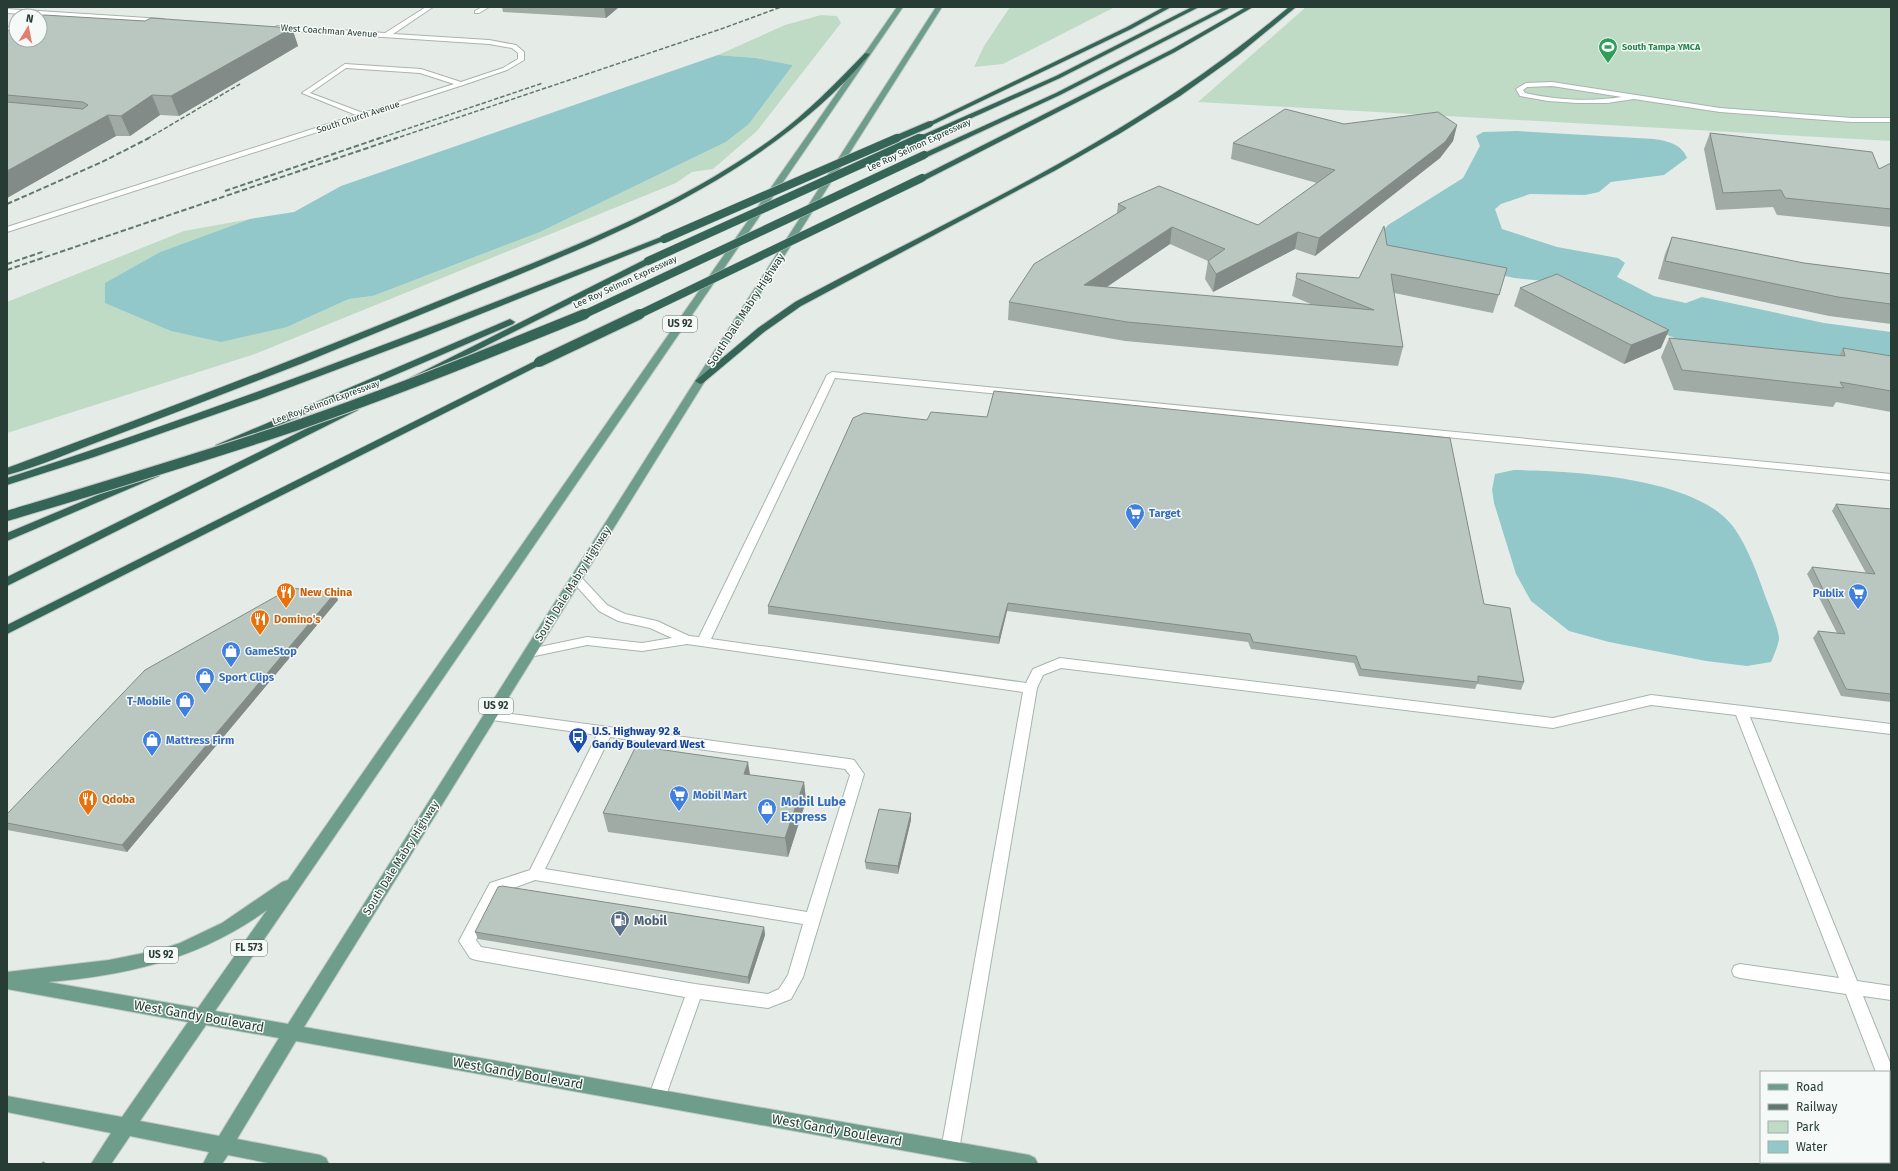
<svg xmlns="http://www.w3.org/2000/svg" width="1898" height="1171" font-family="'Fira Sans',sans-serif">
	<rect width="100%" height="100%" fill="#e5ece8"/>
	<path fill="#c0dbc5" d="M 1010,7 L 1115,7 L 1003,64 L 974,67 L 984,46 Z
		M 1306,7 L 1891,7 L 1891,141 L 1198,102 Z
		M 821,15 L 837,16 L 841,23 L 757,131 L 713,169 L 692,172 L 676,183 L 255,354 L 7,433 L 7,302 L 184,231 L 250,219 L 160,252 L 106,283 L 105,303 L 287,327 L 349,299 L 373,296 L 540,232 L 726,142 L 749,124 L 793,65 L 756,58 L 718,55 L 785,25 Z"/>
	<path fill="#93c8cb" d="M 718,55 L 756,58 L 793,65 L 749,124 L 726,142 L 540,232 L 373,296 L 349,299 L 287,327 L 221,342 L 171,331 L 105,303 L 105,283 L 160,252 L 250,219 L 294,212 L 341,186 Z
		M 1516,131 L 1654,139 C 1667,141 1682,144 1687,158 L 1664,175 L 1611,182 L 1599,192 L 1585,195 L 1530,194 L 1501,204 L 1495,209 L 1502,229 L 1557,247 L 1618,258 L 1625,263 L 1617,277 L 1654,296 L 1686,303 L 1702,297 L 1824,323 L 1891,332 L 1891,368 L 1677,339 L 1634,321 L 1553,282 L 1514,278 L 1379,246 L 1378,237 L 1388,225 L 1463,178 L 1480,146 L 1476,136 L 1483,132 Z
		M 1514,470 C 1572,471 1692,477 1731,524 C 1743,538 1756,569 1762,587 C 1765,597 1780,631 1779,639 C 1778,646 1774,655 1771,662 L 1747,666 L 1706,661 L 1609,642 L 1569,631 L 1531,601 L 1516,574 L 1494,503 L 1492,490 L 1495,474 Z"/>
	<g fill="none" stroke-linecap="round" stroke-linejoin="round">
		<defs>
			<path id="minor" d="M 426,7 L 433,7 L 393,34 L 489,40 L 516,45 L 524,52 L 524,60 L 507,70 L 463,85 L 7,232 L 7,227 L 356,115 L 302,93 L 345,64 L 421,69 L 461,82 L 503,68 L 518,59 L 518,53 L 512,48 L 489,44 L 277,30 L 274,28 L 277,26 L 385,33 ZM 346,68 L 420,73 L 454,84 L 363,113 L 310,93 Z
				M 482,7 L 489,7 L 479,13 L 475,13 L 475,11 Z
				M 7,9 L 163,19 L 166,21 L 163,23 L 7,13 Z
				M 7,27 L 16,27 L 16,31 L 7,31 Z
				M 1552,82 L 1720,108 L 1852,118 L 1891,118 L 1891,122 L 1852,122 L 1720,112 L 1634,99 L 1607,103 L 1577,103 L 1548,101 L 1520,96 L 1516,89 L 1526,83 ZM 1552,86 L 1622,97 C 1590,102 1556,100 1525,93 L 1523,90 L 1527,87 Z
				M 832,372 L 1891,474 L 1891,480 L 835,378 L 711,639 L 1026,683 L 1033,669 L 1060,658 L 1553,718 L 1651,695 L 1891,724 L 1891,734 L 1750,717 L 1857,981 L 1891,986 L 1891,1000 L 1863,996 L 1891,1065 L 1891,1095 L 1889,1095 L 1889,1072 L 1876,1072 L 1846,994 L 1740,978 L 1734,976 L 1732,971 L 1734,966 L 1740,964 L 1839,978 L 1736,715 L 1651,705 L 1553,728 L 1061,668 L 1043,675 L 1037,688 L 959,1150 L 956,1156 L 950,1159 L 944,1156 L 941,1150 L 1023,692 L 687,644 L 642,651 L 587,645 L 530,657 L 525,656 L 524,653 L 525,650 L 530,649 L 587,637 L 642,643 L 672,638 L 650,628 L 618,621 L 599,611 L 570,579 L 572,576 L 580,576 L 607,605 L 625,614 L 657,621 L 689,636 L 699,637 L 827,375 Z
				M 490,711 L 849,759 L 854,760 L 864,774 L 803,977 L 791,999 L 768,1008 L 700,999 L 663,1104 L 657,1106 L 651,1104 L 648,1098 L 685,997 L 476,960 L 470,958 L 459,941 L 490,883 L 530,870 L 597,735 L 485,719 L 483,716 L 485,713 ZM 610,737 L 845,769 L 850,775 L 807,912 L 545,869 ZM 535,880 L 803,924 L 788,975 L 779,989 L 768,994 L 695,984 L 481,947 L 476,940 L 500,893 Z"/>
			<path id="major" d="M 897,7 L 903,7 L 215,1011 L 288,1024 L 695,381 L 936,7 L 942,7 L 705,381 L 304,1027 L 1029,1155 L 1035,1158 L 1038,1164 L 978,1164 L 296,1041 L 237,1139 L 320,1155 L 326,1158 L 329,1164 L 273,1164 L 228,1155 L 222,1164 L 203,1164 L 209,1152 L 130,1136 L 111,1164 L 91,1164 L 111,1133 L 7,1112 L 7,1096 L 122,1117 L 188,1022 L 7,989 L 7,972 L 109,960 L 159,950 L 180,943 L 222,923 L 282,882 L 288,880 ZM 267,910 L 198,1008 L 48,982 C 129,975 199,959 267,910 ZM 206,1025 L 279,1038 L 219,1136 L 140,1121 Z"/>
			<path id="highway" d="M 1164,7 L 1171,7 L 1131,29 L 932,125 L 926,124 L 1127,27 Z
				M 1192,7 L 1199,7 L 1060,78 L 925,139 L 918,137 L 1056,76 Z
				M 1224,7 L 1231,7 L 1060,95 L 927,157 L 920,155 L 1056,93 Z
				M 1246,7 L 1253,7 L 1175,52 L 925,180 L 918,178 L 1171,50 Z
				M 1289,7 L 1296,7 L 1239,54 L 1180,96 L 1119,134 L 1056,170 L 801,306 L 764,332 L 703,383 L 700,384 L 695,381 L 758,328 L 795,302 C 922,234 1056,173 1176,92 C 1215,66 1253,37 1289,7 Z
				M 865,53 L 870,54 C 775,166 639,225 506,280 C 438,307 371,335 303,363 C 236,389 170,415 103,440 C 71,452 40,466 7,475 L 7,468 C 146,417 284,364 421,308 C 541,259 667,215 773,138 C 807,113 836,83 865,53 Z
				M 661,237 L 664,237 L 668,239 L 423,337 L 259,399 L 94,457 L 7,485 L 7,478 C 228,407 445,322 661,237 Z
				M 648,258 L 652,261 L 651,263 L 416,381 L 410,381 L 408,379 Z
				M 510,319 L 515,322 L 513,324 L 224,449 L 220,450 L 215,447 L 216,445 Z
				M 539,359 L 542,360 L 544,362 L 542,364 L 7,634 L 7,625 Z
				M 354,405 L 359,408 L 358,410 L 7,586 L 7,577 Z
				M 155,471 L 159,472 L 160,474 L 159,476 L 7,541 L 7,533 Z"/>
		</defs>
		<use href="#minor" stroke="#a8b4ae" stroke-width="2"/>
		<use href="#major" stroke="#c2c8c6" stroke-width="2"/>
		<use href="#highway" stroke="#c2c8c6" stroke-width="2"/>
		<path stroke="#89ac9d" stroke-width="3.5" stroke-dasharray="2.5 4" stroke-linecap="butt" d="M 43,1164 L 45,1161"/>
		<use href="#minor" fill="#fff" fill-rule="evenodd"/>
		<use href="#major" fill="#6e9d8c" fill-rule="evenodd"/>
		<use href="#highway" fill="#356556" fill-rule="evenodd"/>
		<path stroke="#61786f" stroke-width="1.5" stroke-dasharray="4.5 2" stroke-linecap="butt" d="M 147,139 L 240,84
			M 377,139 L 543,83
			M 394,139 L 721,29 L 781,7"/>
		<path stroke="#61786f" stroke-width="2" stroke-dasharray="5.5 2.5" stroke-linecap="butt" d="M 225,191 L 380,138
			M 7,204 L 102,162 L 149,138
			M 7,264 L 45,251
			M 7,270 L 397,138"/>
		<defs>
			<path id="highway-bridge-far2" d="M 895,139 L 930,124
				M 917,139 L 922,137"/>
			<path id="highway-bridge-far1" d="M 664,239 L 897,138
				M 648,261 L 919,138
				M 583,315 L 924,155
				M 638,315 L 922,178"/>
			<path id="highway-bridge" d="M 539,362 L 640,314
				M 7,516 C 103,487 200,458 295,426 C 393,392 489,353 585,314"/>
		</defs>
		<use href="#highway-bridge-far2" stroke="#c2c8c6" stroke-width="8" stroke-linecap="butt"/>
		<use href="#highway-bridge-far1" stroke="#c2c8c6" stroke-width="9" stroke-linecap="butt"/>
		<use href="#highway-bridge" stroke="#c2c8c6" stroke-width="12" stroke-linecap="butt"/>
		<use href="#highway-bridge-far2" stroke="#356556" stroke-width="6"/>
		<use href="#highway-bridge-far1" stroke="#356556" stroke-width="8"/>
		<use href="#highway-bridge" stroke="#356556" stroke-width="10"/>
	</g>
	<path fill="#a0aba6" d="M 502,7 L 619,7 L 606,18 L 503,12 Z
		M 145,21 L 292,28 L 298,46 L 179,116 L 160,115 L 130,136 L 116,136 L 7,198 L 7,31 Z
		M 1344,124 L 1457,125 L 1453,141 L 1440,158 L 1315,256 L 1295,249 L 1213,292 L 1205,279 L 1208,261 L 1170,244 L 1107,287 L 1313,305 L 1292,296 L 1296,278 L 1359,278 L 1387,245 L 1507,268 L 1493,313 L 1394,293 L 1403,347 L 1398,366 L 1125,341 L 1008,320 L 1009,302 L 1117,213 L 1118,204 L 1258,225 L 1317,183 L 1231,159 L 1233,143 Z
		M 1710,133 L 1879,169 L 1891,163 L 1891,227 L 1777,215 L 1773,207 L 1716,210 L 1704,149 Z
		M 1672,237 L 1804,263 L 1891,274 L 1891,324 L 1829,316 L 1658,279 L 1665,254 Z
		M 1520,288 L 1661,348 L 1624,364 L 1514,306 Z
		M 1669,338 L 1839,356 L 1843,348 L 1891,356 L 1891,412 L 1836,402 L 1833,407 L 1674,390 L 1661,357 Z
		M 927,420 L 1484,604 L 1524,682 L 1521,690 L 1477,684 L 1475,689 L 1359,676 L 1354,663 L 1251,649 L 1248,642 L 1007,611 L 999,644 L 768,614 L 768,606 Z
		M 1836,504 L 1891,509 L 1891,702 L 1841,696 L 1813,638 L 1818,631 L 1837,633 L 1807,574 L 1812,567 L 1866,573 L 1832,511 Z
		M 335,593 L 338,600 L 127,852 L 7,830 L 7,814 Z
		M 750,775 L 804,782 L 806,801 L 788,857 L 608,832 L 603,813 Z
		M 911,813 L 911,820 L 898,874 L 866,869 L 865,862 Z
		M 764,927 L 765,935 L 749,984 L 478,939 L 475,932 Z"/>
	<path fill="#828b87" d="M 604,7 L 619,7 L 606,18 Z
		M 292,28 L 298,46 L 179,116 L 171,96 Z
		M 152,95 L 160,115 L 130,136 L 121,116 Z
		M 108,115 L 116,136 L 7,198 L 7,171 Z
		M 1457,125 L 1453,141 L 1440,158 L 1315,256 L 1319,238 Z
		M 1172,227 L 1170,244 L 1083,303 L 1084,285 Z
		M 1298,232 L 1295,249 L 1213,292 L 1216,274 Z
		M 1669,330 L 1661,348 L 1624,364 L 1631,345 Z
		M 335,593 L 338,600 L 127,852 L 122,845 Z
		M 1008,603 L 1007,611 L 999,644 L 999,637 Z
		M 748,762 L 751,781 L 744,774 Z
		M 804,782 L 806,801 L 788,857 L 785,838 Z
		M 911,813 L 911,820 L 898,874 L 898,866 Z
		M 764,927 L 765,935 L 749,984 L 748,977 Z"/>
	<path fill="#bac7c1" stroke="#828b87" d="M 44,15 L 145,21 L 151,18 L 292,28 L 171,96 L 152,95 L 121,116 L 108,115 L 7,171 L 7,102 L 83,109 L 88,105 L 83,102 L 7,95 L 7,31 L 16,27 L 16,40 L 40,40 L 40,16 Z
		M 1285,109 L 1344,124 L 1438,112 L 1457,125 L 1445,142 L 1319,238 L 1298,232 L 1216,274 L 1208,261 L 1225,249 L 1172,227 L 1084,285 L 1374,310 L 1296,278 L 1297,273 L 1359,278 L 1384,226 L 1387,245 L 1507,268 L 1499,295 L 1391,274 L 1403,347 L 1127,322 L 1009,302 L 1034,264 L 1126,208 L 1118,204 L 1159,186 L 1258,225 L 1335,170 L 1233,143 Z
		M 1710,133 L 1872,152 L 1879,169 L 1891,163 L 1891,209 L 1785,198 L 1781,190 L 1723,193 Z
		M 1672,237 L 1804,263 L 1891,274 L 1891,304 L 1838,297 L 1665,261 Z
		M 1557,274 L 1669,330 L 1631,345 L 1520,288 Z
		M 1669,338 L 1845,356 L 1843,348 L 1891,356 L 1891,391 L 1840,382 L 1844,388 L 1682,370 Z
		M 994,391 L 1450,438 L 1484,604 L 1510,608 L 1524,682 L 1478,676 L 1478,682 L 1361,669 L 1356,656 L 1253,642 L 1250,634 L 1008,603 L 999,637 L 768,606 L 853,418 L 864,413 L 927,420 L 931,412 L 987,417 Z
		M 1836,504 L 1891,509 L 1891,694 L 1846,689 L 1818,631 L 1845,634 L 1812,567 L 1875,574 Z
		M 291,588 L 335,593 L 122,845 L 7,823 L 7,814 L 145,670 Z
		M 636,746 L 748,762 L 744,774 L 804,782 L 785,838 L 603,813 Z
		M 879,809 L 911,813 L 898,866 L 865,862 Z
		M 502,886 L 764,927 L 748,977 L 475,932 L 498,887 Z"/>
	<defs>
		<symbol id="stadium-pin" viewBox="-11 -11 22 30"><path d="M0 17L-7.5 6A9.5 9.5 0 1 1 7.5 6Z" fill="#2e9e5b" stroke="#f5f9f7"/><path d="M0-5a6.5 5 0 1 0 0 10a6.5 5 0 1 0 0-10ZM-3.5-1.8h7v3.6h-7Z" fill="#fff"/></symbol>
		<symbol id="supermarket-pin" viewBox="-11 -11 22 30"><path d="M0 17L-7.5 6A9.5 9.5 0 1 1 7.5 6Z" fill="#3f7fe0" stroke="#f5f9f7"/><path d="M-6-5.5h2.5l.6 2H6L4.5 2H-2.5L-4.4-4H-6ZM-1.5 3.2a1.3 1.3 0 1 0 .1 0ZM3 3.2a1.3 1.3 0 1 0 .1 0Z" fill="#fff"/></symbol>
		<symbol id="restaurant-pin" viewBox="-11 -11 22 30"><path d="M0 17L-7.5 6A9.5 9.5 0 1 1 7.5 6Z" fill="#e8710a" stroke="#f5f9f7"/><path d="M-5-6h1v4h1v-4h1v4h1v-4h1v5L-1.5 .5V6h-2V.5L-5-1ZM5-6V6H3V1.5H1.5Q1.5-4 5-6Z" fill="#fff"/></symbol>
		<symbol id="shop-pin" viewBox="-11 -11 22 30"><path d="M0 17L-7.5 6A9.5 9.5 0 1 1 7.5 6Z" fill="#3f7fe0" stroke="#f5f9f7"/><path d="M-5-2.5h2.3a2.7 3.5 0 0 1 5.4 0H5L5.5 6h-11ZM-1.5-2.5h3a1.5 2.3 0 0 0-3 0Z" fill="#fff"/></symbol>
		<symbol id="bus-pin" viewBox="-11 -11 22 30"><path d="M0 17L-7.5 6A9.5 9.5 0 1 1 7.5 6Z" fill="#1a4fb4" stroke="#f5f9f7"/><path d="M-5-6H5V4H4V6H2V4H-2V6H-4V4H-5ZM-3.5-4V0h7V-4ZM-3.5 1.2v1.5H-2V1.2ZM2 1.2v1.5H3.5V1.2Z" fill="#fff"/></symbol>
		<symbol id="fuel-pin" viewBox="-11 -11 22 30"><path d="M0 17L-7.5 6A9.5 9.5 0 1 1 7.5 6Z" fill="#5c6f8a" stroke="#f5f9f7"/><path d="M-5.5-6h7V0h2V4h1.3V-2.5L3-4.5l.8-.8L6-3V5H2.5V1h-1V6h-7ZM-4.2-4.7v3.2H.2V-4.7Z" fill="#fff"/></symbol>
	</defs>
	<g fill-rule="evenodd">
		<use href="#stadium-pin" x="1597" y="36" width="22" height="30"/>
		<use href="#supermarket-pin" x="1124" y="502" width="22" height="30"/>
		<use href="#restaurant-pin" x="275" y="581" width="22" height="30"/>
		<use href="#supermarket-pin" x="1847" y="582" width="22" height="30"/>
		<use href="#restaurant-pin" x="249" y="608" width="22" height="30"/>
		<use href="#shop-pin" x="220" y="640" width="22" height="30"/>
		<use href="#shop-pin" x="194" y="666" width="22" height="30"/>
		<use href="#shop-pin" x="174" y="690" width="22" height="30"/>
		<use href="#bus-pin" x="567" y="726" width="22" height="30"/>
		<use href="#shop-pin" x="141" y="729" width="22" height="30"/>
		<use href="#supermarket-pin" x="668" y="784" width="22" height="30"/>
		<use href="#restaurant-pin" x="77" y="788" width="22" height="30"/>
		<use href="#shop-pin" x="756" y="797" width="22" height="30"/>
		<use href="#fuel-pin" x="609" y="909" width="22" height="30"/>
	</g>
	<g text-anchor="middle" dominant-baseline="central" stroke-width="3" stroke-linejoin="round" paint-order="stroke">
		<g font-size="9" fill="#263c34" stroke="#f5f9f7">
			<text transform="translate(329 31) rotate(4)">West Coachman Avenue</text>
			<text transform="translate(358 117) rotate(-18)">South Church Avenue</text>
			<text transform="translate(919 145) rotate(-25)">Lee Roy Selmon Expressway</text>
			<text transform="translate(625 282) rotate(-25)">Lee Roy Selmon Expressway</text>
			<text transform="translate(326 402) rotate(-20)">Lee Roy Selmon Expressway</text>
		</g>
		<g font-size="9" font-weight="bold" fill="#27864d" stroke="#f5f9f7" text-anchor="start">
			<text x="1622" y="47">South Tampa YMCA</text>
		</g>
		<g fill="#f5f9f7" stroke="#64756e" stroke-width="1">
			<rect x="663" y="316" width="34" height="16" rx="3"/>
			<rect x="479" y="698" width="34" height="16" rx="3"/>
			<rect x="231" y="940" width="36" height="16" rx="3"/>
			<rect x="144" y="947" width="34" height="16" rx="3"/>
		</g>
		<g font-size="10" font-weight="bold" fill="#263c34">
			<text x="680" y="324">US 92</text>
			<text x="496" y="706">US 92</text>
			<text x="249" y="948">FL 573</text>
			<text x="161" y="955">US 92</text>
		</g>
		<g font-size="11" fill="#263c34" stroke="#f5f9f7">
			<text transform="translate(746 310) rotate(-57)">South Dale Mabry Highway</text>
			<text transform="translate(573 584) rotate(-58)">South Dale Mabry Highway</text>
			<text transform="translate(401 858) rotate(-58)">South Dale Mabry Highway</text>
		</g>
		<g font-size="11" font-weight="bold" fill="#366cbe" stroke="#f5f9f7" text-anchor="start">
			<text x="1149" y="513">Target</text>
			<text x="1844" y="593" text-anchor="end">Publix</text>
			<text x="245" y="651">GameStop</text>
			<text x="219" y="677">Sport Clips</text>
			<text x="171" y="701" text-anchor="end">T-Mobile</text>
			<text x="166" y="740">Mattress Firm</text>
			<text x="693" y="795">Mobil Mart</text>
		</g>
		<g font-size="11" font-weight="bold" fill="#c56008" stroke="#f5f9f7" text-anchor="start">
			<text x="300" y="592">New China</text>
			<text x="274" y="619">Domino's</text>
			<text x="102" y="799">Qdoba</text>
		</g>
		<g font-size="11" font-weight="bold" fill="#164399" stroke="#f5f9f7" text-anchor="start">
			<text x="592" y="731">U.S. Highway 92 &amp;<tspan x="592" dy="13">Gandy Boulevard West</tspan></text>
		</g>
		<g font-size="13" font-weight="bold" fill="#366cbe" stroke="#f5f9f7" text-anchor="start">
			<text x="781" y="801">Mobil Lube<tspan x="781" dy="15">Express</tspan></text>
		</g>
		<g font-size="13" font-weight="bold" fill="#4e5e75" stroke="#f5f9f7" text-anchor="start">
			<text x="634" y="920">Mobil</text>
		</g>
		<g font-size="13" fill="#263c34" stroke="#f5f9f7">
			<text transform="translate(199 1016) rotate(10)">West Gandy Boulevard</text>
			<text transform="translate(518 1073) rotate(10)">West Gandy Boulevard</text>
			<text transform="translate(837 1130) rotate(10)">West Gandy Boulevard</text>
		</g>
	</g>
	<rect width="1898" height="1171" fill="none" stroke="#263c34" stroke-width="16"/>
	<rect x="1760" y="1071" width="130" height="92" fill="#f5f9f7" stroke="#a2ada9"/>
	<rect x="1768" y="1084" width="20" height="6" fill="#6e9d8c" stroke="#a2ada9"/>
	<text x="1796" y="1091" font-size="12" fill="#263c34">Road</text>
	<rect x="1768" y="1104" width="20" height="6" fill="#61786f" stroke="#a2ada9"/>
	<text x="1796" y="1111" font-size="12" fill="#263c34">Railway</text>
	<rect x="1768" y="1121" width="20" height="12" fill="#c0dbc5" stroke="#a2ada9"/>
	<text x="1796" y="1131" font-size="12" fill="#263c34">Park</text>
	<rect x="1768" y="1141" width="20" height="12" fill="#93c8cb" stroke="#a2ada9"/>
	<text x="1796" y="1151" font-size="12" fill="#263c34">Water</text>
	<g transform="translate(28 28) rotate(10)"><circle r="19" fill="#f5f9f7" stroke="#a2ada9"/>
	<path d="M0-3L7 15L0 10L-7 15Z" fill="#e37d6d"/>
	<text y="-6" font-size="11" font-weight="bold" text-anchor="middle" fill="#263c34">N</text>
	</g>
</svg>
